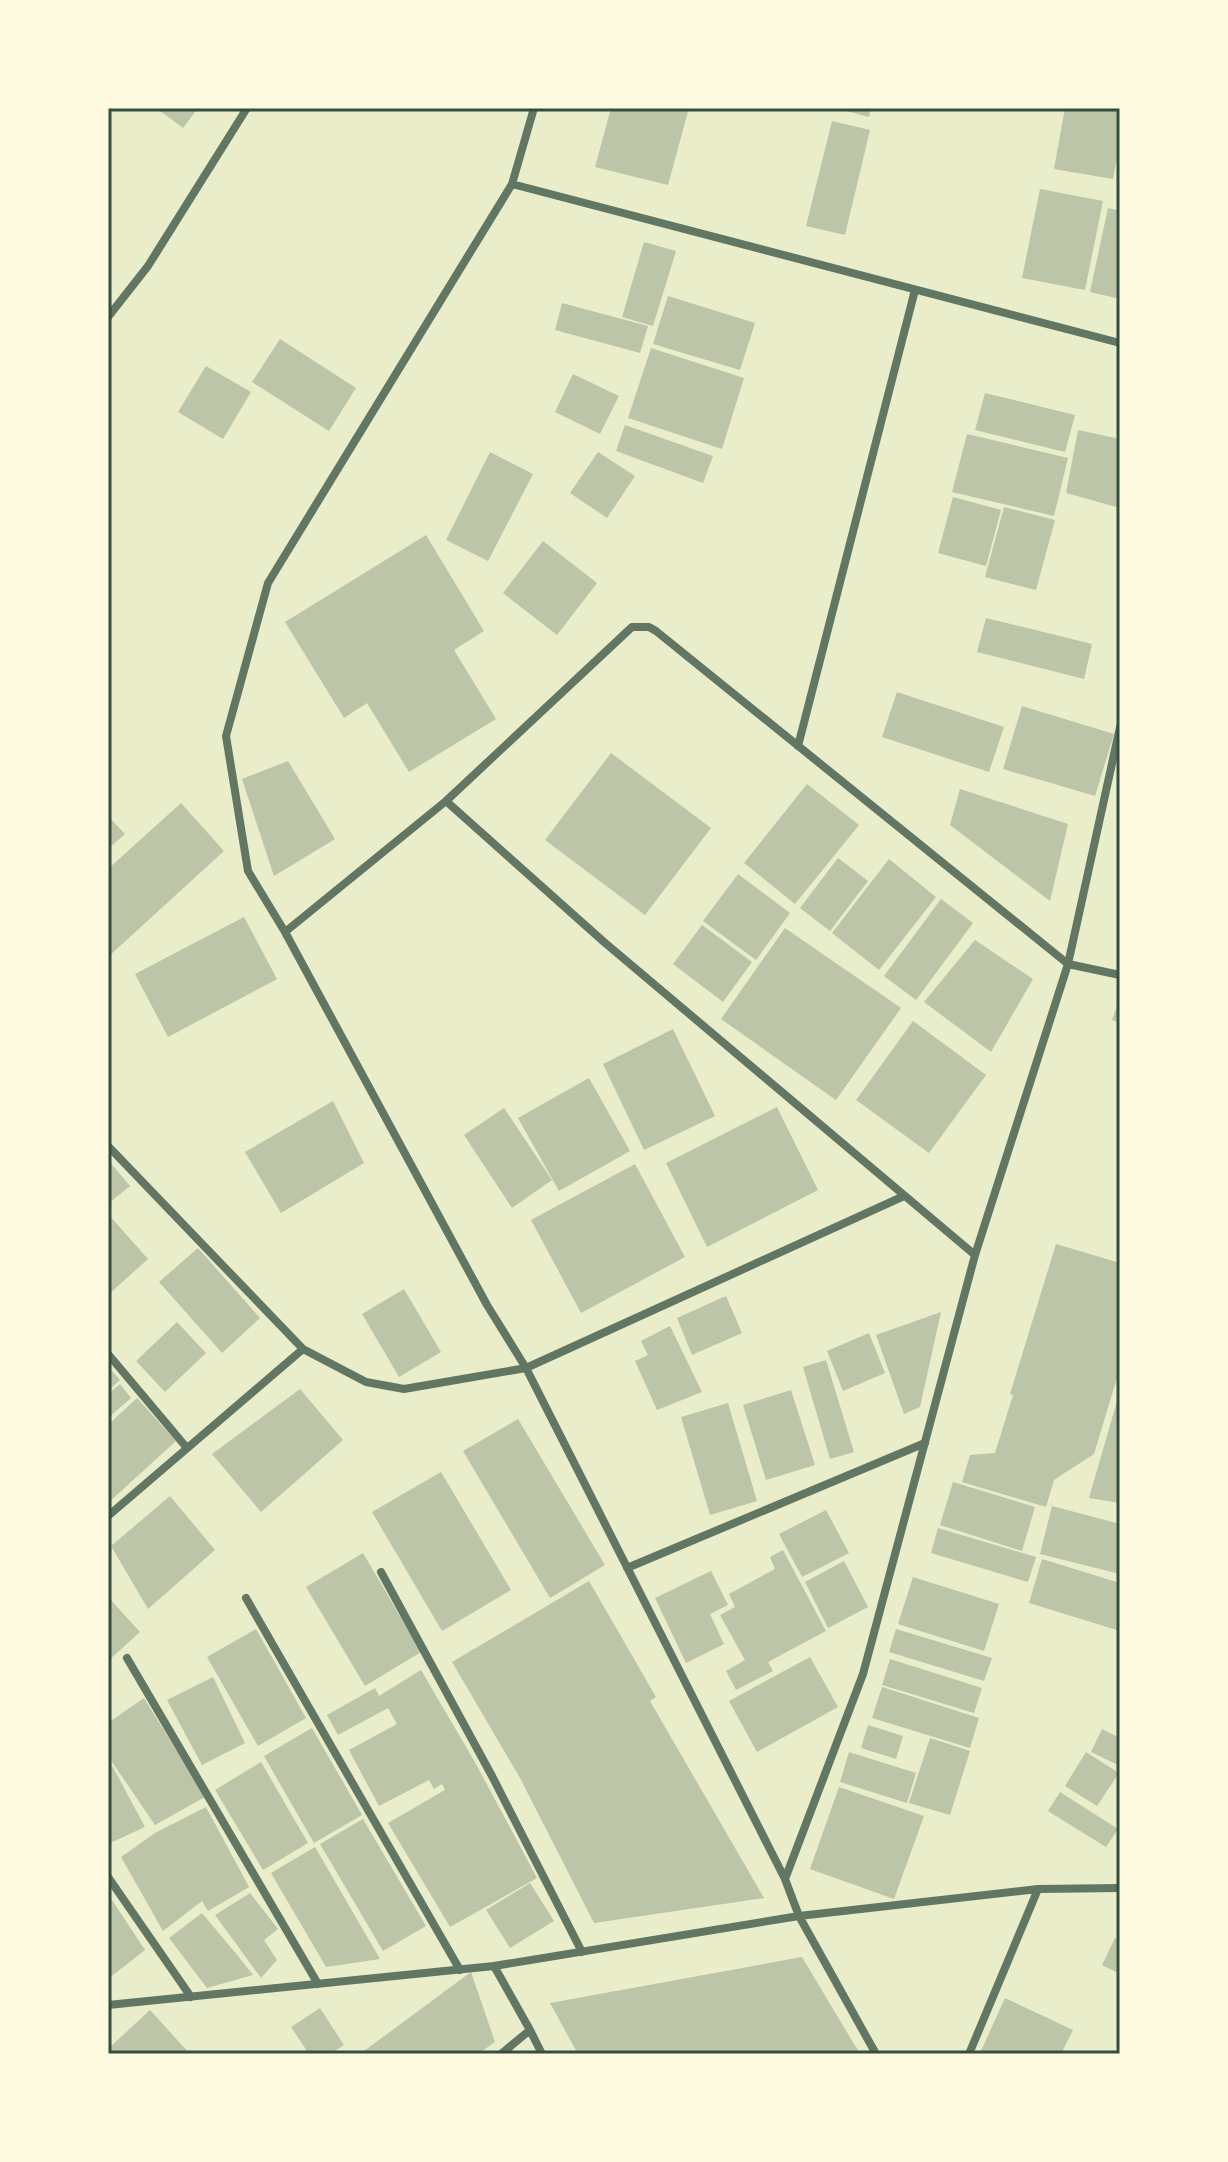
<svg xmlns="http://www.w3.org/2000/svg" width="1228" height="2162" font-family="'Fira Sans',sans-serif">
	<rect width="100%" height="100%" fill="#e9edc9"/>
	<path fill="#bcc5a7" d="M 156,108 L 198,108 L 183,128 Z
		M 611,108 L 689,108 L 668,185 L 595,167 Z
		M 836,108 L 871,108 L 869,117 Z
		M 1065,108 L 1120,108 L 1120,142 L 1113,179 L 1054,169 Z
		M 832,121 L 870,130 L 845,235 L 806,226 Z
		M 1040,189 L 1103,201 L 1085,290 L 1022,278 Z
		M 1108,208 L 1120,211 L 1120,299 L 1090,292 Z
		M 644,242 L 676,251 L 653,326 L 622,317 Z
		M 668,296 L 755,323 L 740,370 L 653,344 Z
		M 562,303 L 648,326 L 640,353 L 555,330 Z
		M 280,339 L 356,388 L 329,431 L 252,382 Z
		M 651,348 L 744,378 L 722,449 L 628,418 Z
		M 206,366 L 251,392 L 223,439 L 178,412 Z
		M 573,374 L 619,396 L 600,434 L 555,412 Z
		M 985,393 L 1075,415 L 1065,452 L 975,430 Z
		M 625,425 L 713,456 L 703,483 L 616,451 Z
		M 1078,430 L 1120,439 L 1120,508 L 1066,493 Z
		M 967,434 L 1068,458 L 1054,516 L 952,492 Z
		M 490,452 L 533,474 L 488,561 L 446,540 Z
		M 598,452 L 635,476 L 607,518 L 570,493 Z
		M 953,497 L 1001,510 L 986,566 L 938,553 Z
		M 1004,507 L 1055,520 L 1036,590 L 985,577 Z
		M 426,535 L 484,631 L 454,650 L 496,719 L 409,772 L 367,703 L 344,718 L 285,622 Z
		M 543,541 L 597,583 L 557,635 L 503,593 Z
		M 986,618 L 1092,644 L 1084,679 L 977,652 Z
		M 897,692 L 1004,727 L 989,772 L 882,737 Z
		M 1022,706 L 1114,734 L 1095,796 L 1003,769 Z
		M 611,753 L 711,828 L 645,915 L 545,840 Z
		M 288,761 L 335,839 L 274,876 L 242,779 Z
		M 807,784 L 859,825 L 795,904 L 744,863 Z
		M 960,789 L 1068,824 L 1050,901 L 950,825 Z
		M 181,803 L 224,851 L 108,957 L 108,869 Z
		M 108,816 L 125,834 L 108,849 Z
		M 838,858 L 868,881 L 830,931 L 800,908 Z
		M 889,859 L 936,897 L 879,970 L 832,933 Z
		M 738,874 L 790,913 L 756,960 L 703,921 Z
		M 941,899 L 973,923 L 916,1000 L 884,976 Z
		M 244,917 L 277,979 L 168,1037 L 135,974 Z
		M 702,925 L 752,962 L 723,1002 L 673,964 Z
		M 785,928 L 901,1008 L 836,1100 L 721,1019 Z
		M 975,940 L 1033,979 L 991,1052 L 924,1002 Z
		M 1120,997 L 1120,1023 L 1112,1020 Z
		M 913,1021 L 986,1075 L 929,1153 L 856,1100 Z
		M 673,1029 L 715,1116 L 644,1150 L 603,1064 Z
		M 589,1078 L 630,1151 L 559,1191 L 518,1118 Z
		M 333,1101 L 364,1163 L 281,1213 L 245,1152 Z
		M 777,1107 L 818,1190 L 707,1247 L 666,1163 Z
		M 504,1108 L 552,1180 L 512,1208 L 464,1135 Z
		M 108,1160 L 130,1186 L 108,1204 Z
		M 635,1164 L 685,1257 L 581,1313 L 531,1220 Z
		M 108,1214 L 148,1259 L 108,1295 Z
		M 1056,1244 L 1120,1263 L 1120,1368 L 1094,1454 L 1054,1480 L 1046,1507 L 962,1482 L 970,1455 L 995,1453 L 1013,1395 L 1010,1394 Z
		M 198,1248 L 260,1318 L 222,1353 L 159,1282 Z
		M 404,1289 L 441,1352 L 399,1377 L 362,1314 Z
		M 726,1296 L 742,1333 L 692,1355 L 677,1318 Z
		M 941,1312 L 920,1407 L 904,1414 L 876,1335 Z
		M 177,1322 L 206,1353 L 165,1392 L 136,1361 Z
		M 670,1326 L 702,1392 L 657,1410 L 635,1361 L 648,1355 L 641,1341 Z
		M 869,1333 L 885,1373 L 843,1391 L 827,1351 Z
		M 826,1360 L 854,1452 L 830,1459 L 803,1367 Z
		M 108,1366 L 120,1380 L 108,1391 Z
		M 120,1384 L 131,1398 L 108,1418 L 108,1394 Z
		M 300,1389 L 343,1440 L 261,1512 L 212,1454 Z
		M 791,1390 L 815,1465 L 766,1480 L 743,1405 Z
		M 137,1398 L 176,1441 L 108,1503 L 108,1425 Z
		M 1117,1401 L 1120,1402 L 1120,1503 L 1089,1498 Z
		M 728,1403 L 757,1501 L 710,1515 L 681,1417 Z
		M 518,1419 L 605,1565 L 550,1598 L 463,1451 Z
		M 441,1472 L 511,1590 L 442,1631 L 372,1512 Z
		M 953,1482 L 1035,1507 L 1022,1551 L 940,1525 Z
		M 170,1496 L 215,1550 L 148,1609 L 111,1546 Z
		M 1052,1506 L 1120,1524 L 1120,1574 L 1040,1554 Z
		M 826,1510 L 849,1553 L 802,1577 L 779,1534 Z
		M 938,1528 L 1036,1557 L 1028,1582 L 931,1553 Z
		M 783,1550 L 826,1631 L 768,1662 L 773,1671 L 736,1690 L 726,1671 L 745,1660 L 720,1615 L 735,1607 L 729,1594 L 775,1569 L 770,1557 Z
		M 363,1553 L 421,1652 L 365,1686 L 306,1587 Z
		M 1042,1559 L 1120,1583 L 1120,1631 L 1029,1603 Z
		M 844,1561 L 868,1607 L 828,1628 L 805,1582 Z
		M 711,1571 L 728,1605 L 710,1614 L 724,1644 L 686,1663 L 655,1598 Z
		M 913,1577 L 999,1604 L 984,1651 L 898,1624 Z
		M 589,1581 L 656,1697 L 650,1701 L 764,1898 L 594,1923 L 520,1778 L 452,1662 Z
		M 108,1597 L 140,1632 L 108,1661 Z
		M 256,1629 L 306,1718 L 258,1746 L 207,1657 Z
		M 896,1629 L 992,1658 L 984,1681 L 889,1652 Z
		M 810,1657 L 838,1707 L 757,1752 L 729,1701 Z
		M 890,1659 L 982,1688 L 974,1713 L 882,1685 Z
		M 421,1670 L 476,1764 L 537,1878 L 450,1927 L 388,1823 L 445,1790 L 442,1784 L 434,1789 L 429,1780 L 379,1806 L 349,1750 L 397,1724 L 388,1708 L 338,1735 L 327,1715 L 375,1688 L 379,1696 Z
		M 213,1677 L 245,1743 L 202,1765 L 167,1700 Z
		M 882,1687 L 979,1718 L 970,1748 L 872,1718 Z
		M 144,1698 L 205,1797 L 155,1825 L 108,1756 L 108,1723 Z
		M 868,1725 L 903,1736 L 896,1759 L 861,1748 Z
		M 312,1728 L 362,1815 L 314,1843 L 264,1756 Z
		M 1102,1729 L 1120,1738 L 1120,1766 L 1091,1752 Z
		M 930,1738 L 970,1751 L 950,1815 L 909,1803 Z
		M 849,1752 L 916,1773 L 907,1803 L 840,1782 Z
		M 1086,1752 L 1119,1773 L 1097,1806 L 1065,1786 Z
		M 108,1758 L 145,1827 L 108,1844 Z
		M 261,1762 L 308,1843 L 263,1870 L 215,1790 Z
		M 839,1787 L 924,1816 L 894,1899 L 810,1869 Z
		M 1060,1792 L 1118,1829 L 1106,1847 L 1048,1811 Z
		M 206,1807 L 249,1887 L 208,1911 L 202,1901 L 163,1931 L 121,1857 L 155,1833 Z
		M 363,1819 L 426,1926 L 383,1951 L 320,1844 Z
		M 315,1847 L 380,1959 L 326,1967 L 271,1873 Z
		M 530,1883 L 554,1921 L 510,1948 L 486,1910 Z
		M 250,1893 L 278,1929 L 264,1940 L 277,1960 L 261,1978 L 215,1915 Z
		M 108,1894 L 145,1950 L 108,1979 Z
		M 202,1913 L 238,1956 L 253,1975 L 207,1988 L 169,1938 Z
		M 1115,1938 L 1120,1940 L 1120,1974 L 1102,1965 Z
		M 802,1957 L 860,2054 L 578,2054 L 550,2003 Z
		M 471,1972 L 495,2042 L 478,2054 L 360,2054 Z
		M 1005,1998 L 1073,2030 L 1061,2054 L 987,2054 L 981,2051 Z
		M 320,2008 L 344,2045 L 330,2054 L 309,2054 L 291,2027 Z
		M 150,2010 L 190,2054 L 108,2054 L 108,2049 Z"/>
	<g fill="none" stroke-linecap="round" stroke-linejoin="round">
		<path stroke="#617663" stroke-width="8" d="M 534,108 L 512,184 L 268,583 L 226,736 L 248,871 L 285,932 L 487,1305 L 526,1368 L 785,1879
			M 512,184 L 1120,343
			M 108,317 L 148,266 L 247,108
			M 798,746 L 915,290
			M 446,801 L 604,942 L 975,1255
			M 285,932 L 446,801 L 632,627 L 649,627 L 656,631 L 1068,964 L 1120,727
			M 108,1146 L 303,1349 L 366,1382 L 404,1389 L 526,1368 L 904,1196
			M 108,1354 L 187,1448
			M 108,1516 L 303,1349
			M 627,1568 L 925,1443
			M 381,1572 L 492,1776 L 582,1952
			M 246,1598 L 460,1970
			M 127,1658 L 318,1984
			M 108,1877 L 191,1997
			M 494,1966 L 530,2030 L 501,2054
			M 108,2005 L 494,1966 L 799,1916 L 1038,1889
			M 530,2030 L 542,2054
			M 876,2054 L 799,1916 L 785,1879 L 863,1674 L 975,1255 L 1068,964 L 1120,975
			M 969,2054 L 1038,1889 L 1120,1888"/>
	</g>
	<rect width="1228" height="2162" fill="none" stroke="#fefae0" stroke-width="220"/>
	<rect x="110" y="110" width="1008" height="1942" fill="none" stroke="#344e41" stroke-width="3"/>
</svg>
